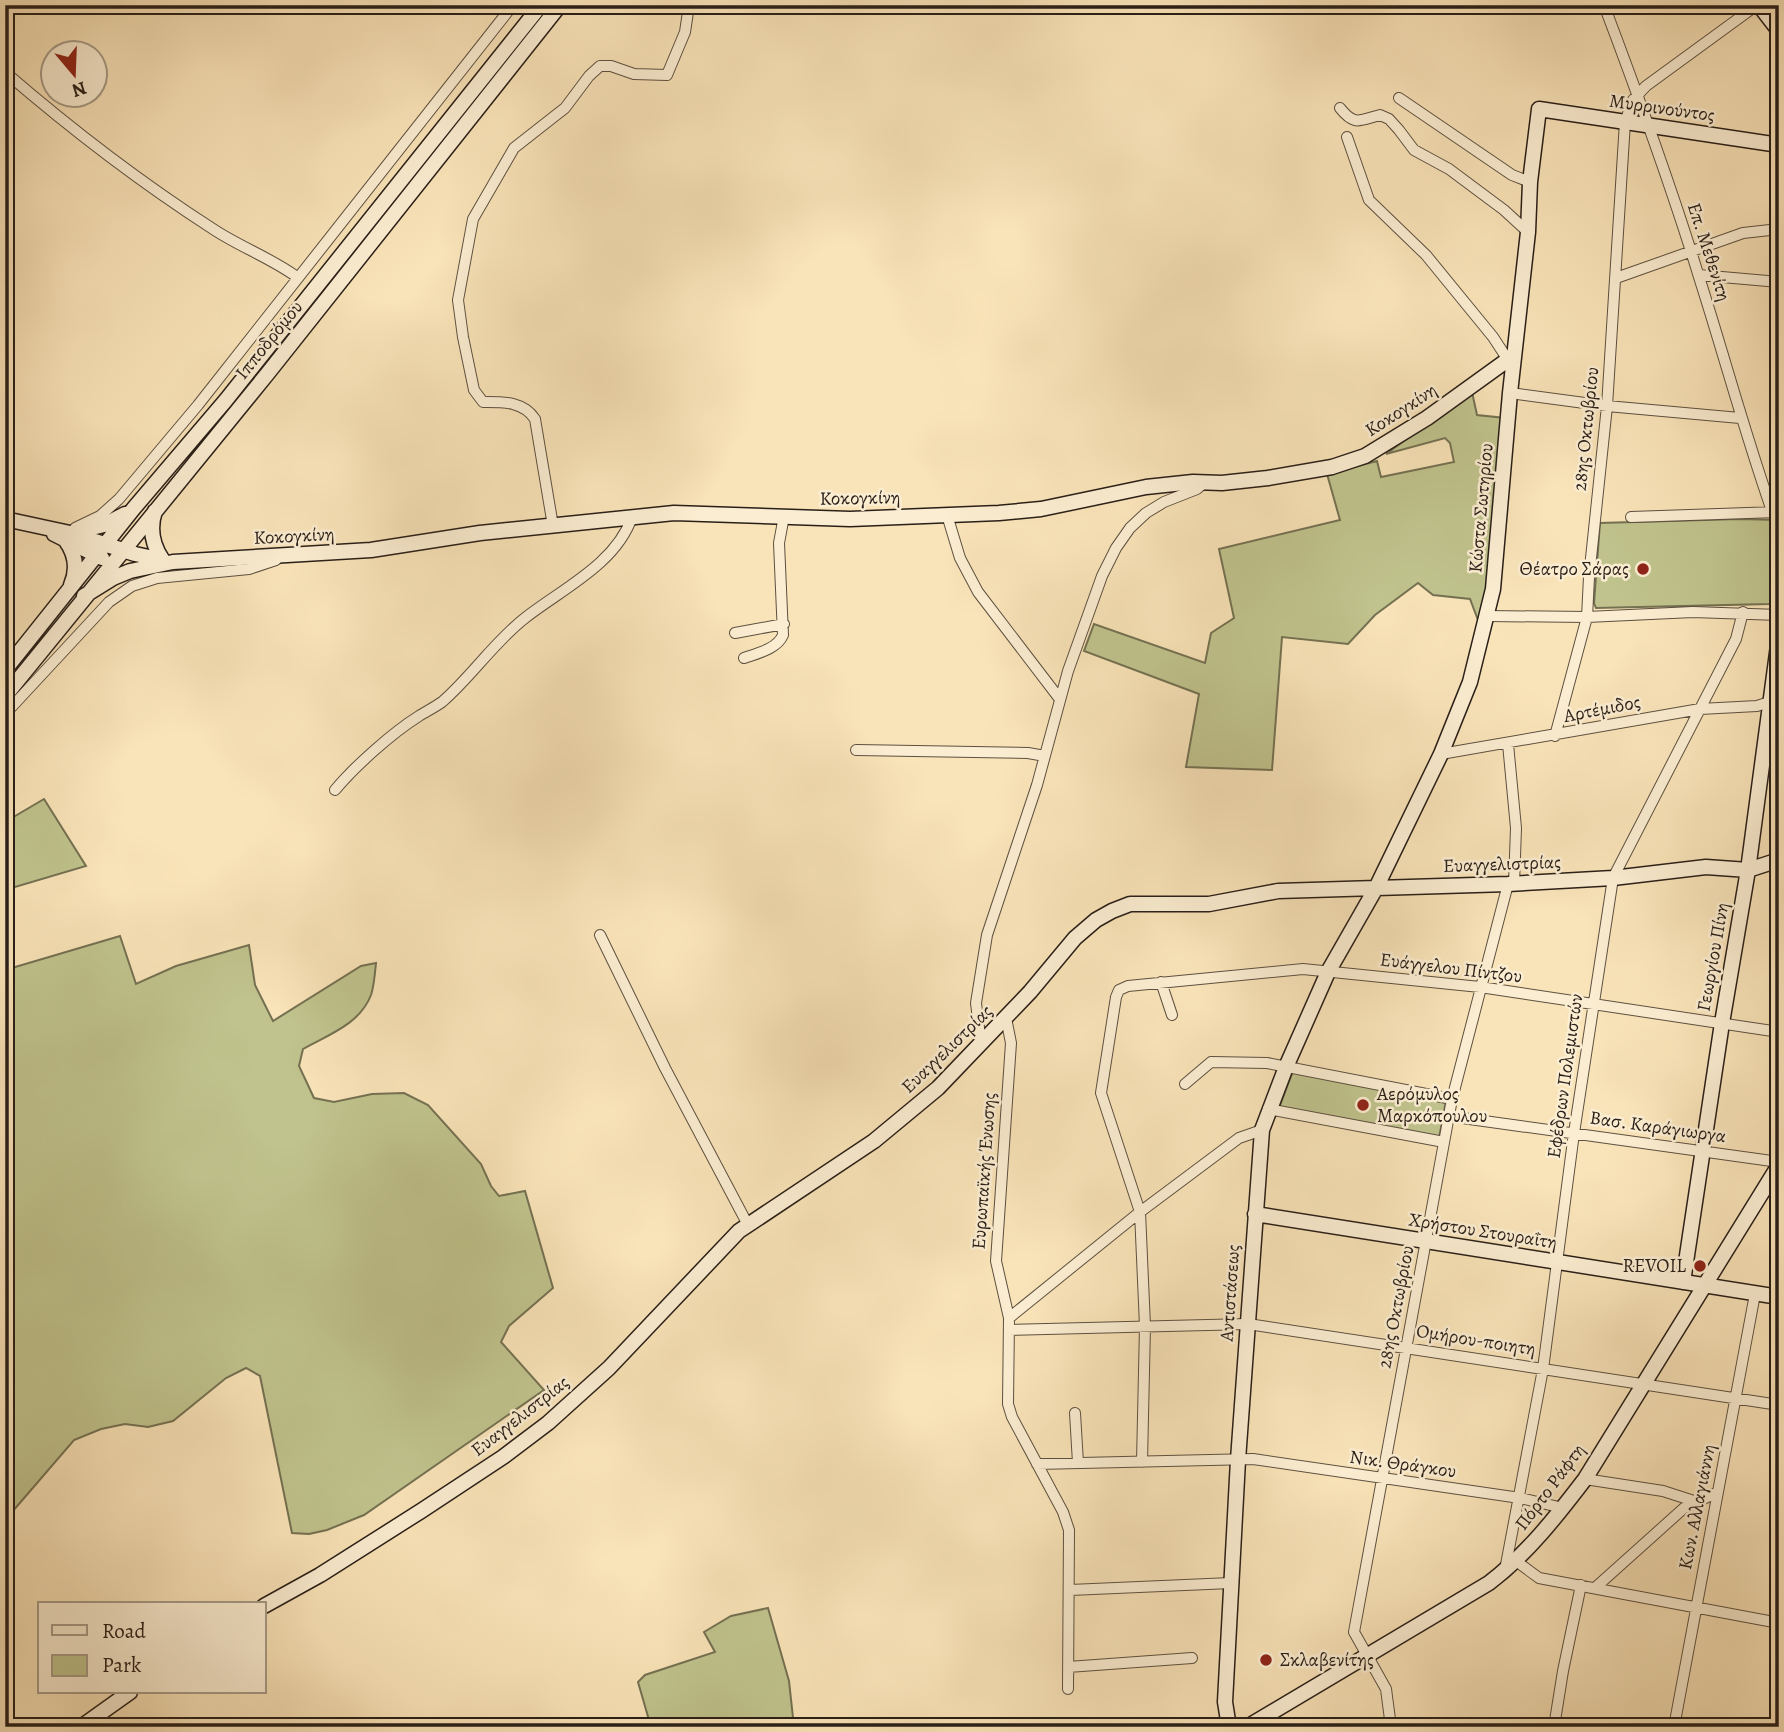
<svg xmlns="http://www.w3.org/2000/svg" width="1784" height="1732" font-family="Alegreya,serif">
	<rect width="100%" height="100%" fill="#f9e3b8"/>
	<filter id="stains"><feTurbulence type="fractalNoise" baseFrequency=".00286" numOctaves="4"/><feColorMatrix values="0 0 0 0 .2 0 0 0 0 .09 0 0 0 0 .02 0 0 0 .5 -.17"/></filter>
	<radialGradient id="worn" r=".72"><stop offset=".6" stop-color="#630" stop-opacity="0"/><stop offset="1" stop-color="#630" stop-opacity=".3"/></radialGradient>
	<path fill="#c0c38d" stroke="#747152" stroke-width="2" d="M 1472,392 L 1477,415 L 1505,418 L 1485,618 L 1478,620 L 1470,599 L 1433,595 L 1418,583 L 1375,615 L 1348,644 L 1282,637 L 1272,770 L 1186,767 L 1199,694 L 1084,651 L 1094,624 L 1205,663 L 1211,633 L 1234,618 L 1219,549 L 1340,520 L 1327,474 L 1377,461 L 1381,477 L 1454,462 L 1450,443 L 1445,438 L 1386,454 Z
		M 1739,519 L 1779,520 L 1779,543 L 1770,604 L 1596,608 L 1594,603 L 1600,523 Z
		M 44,799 L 86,866 L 5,890 L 5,822 Z
		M 120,936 L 136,984 L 176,966 L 249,945 L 255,985 L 273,1021 L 361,966 L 376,963 C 375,973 374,986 371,995 C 360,1024 328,1035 303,1049 L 299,1066 L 314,1098 L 334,1102 L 372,1094 L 404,1093 L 428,1105 L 481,1164 L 491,1186 L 499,1196 L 525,1191 L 553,1288 L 509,1326 L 501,1342 L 544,1390 L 364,1515 L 327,1530 L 309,1534 L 292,1533 L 260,1376 L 246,1368 L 226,1378 L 173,1421 L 148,1427 L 125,1424 L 101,1429 L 74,1440 L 13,1511 L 5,1516 L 5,970 Z
		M 1293,1071 L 1446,1101 L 1439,1138 L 1279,1108 Z
		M 768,1608 L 789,1681 L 794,1727 L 651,1727 L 638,1682 L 645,1675 L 715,1652 L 704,1632 L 731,1616 Z"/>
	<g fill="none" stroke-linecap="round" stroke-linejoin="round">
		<defs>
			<path id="street" d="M 1604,5 C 1638,95 1671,185 1699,277 C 1724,355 1745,434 1772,511
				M 5,72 C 71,129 140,182 213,229 C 240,247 271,258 297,277
				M 1399,98 L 1512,175 L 1530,182
				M 1340,108 C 1355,127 1360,120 1380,115 L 1389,119 L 1399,130 L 1414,150 L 1449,169 L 1504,210 L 1528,232
				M 1347,137 L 1369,200 L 1426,255 L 1493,337 L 1508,360
				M 1699,275 L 1779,282
				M 1616,278 L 1743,233 L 1779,229
				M 1510,393 L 1607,406 L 1740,418
				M 947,515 L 960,558 L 978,592 L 1059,698
				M 1631,517 L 1777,512
				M 553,526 L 535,419 C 523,401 503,402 483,402 L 474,390 L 463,337 L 458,300 L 473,219 L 514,148 L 565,108 L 589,76 L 600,66 L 611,66 L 634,74 L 667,75 L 685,32 L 689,5
				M 75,528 L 100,516 L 119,499 L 198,405 L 513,5
				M 1488,616 L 1587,617 L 1693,612 L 1779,615
				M 735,633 L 784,624
				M 744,658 C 758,653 777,649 783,635 L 779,543 L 784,516
				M 5,714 L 109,602 L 132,586 L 157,578 L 249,569 L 276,560
				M 1555,736 L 1587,617 L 1589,577 L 1607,406 L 1625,122 L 1633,100 L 1646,86 L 1757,5
				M 1508,744 L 1516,828 L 1514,884
				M 856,750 L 1028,753 L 1045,756
				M 1441,754 L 1700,709 L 1757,706 L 1779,699
				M 335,790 C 355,766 392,733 419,716 C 427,711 435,707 442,702 C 472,676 494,642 525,618 C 562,589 616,564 632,517
				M 600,935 L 665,1068 L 748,1225
				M 1161,982 L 1172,1015
				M 1006,1018 L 1011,1043 L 996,1261 L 1009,1318 L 1008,1404 L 1012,1417 L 1063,1512 L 1069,1530 L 1068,1689
				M 981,1044 L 976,1003 L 987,935 L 1037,785 L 1068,671 L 1102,576 L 1116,548 L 1130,528 L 1146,513 L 1164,502 L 1197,489 L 1204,483
				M 1185,1084 L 1211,1062 L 1267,1063 L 1452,1099
				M 1268,1109 L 1444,1142
				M 1448,1116 L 1779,1162
				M 1009,1318 L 1140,1212 L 1239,1138 L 1262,1130
				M 1009,1330 L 1248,1324 L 1779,1405
				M 1075,1413 L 1078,1463
				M 1142,1462 L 1145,1326 L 1140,1212 L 1101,1093 L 1116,997 L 1119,990 L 1128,986 L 1303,969 L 1480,987 L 1779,1032
				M 1037,1464 L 1253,1459 L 1520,1498 L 1563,1508
				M 1585,1479 L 1663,1491 L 1697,1502
				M 1516,1561 L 1539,1578 L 1779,1623
				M 1505,1570 L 1543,1369 L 1574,1133 L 1613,878 L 1736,639 L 1743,612
				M 1596,1587 L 1684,1508 L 1716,1493
				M 1070,1590 L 1231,1583
				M 1068,1667 L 1192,1658
				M 1391,1727 L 1386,1689 L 1354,1632 L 1452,1099 L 1508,884
				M 1554,1727 L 1563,1671 L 1581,1585
				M 1674,1727 L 1755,1294"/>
			<path id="secondary" d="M 1759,5 L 1779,31
				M 155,511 C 149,529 152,544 162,559
				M 5,519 L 70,533 L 135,554 L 163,560
				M 75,532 L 104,525 L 125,514
				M 54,534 L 102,558
				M 66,541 C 76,555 78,569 71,585
				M 84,596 L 113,578 L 130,571 L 173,562 L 371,550 L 480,533 L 674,513 L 850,519 L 999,513 L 1041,509 L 1146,487 L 1193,482 L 1222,483 L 1268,478 L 1332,467 L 1365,456 L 1427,418 L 1513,356
				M 5,670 L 134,508 L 226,400 L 541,5
				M 5,696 L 268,373 L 560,5
				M 1255,1214 L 1779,1297
				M 1683,1282 L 1722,1023 L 1748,870 L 1779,638
				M 264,1606 L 320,1575 L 421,1511 L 503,1457 L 548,1423 L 609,1368 L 739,1231 L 874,1141 L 938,1088 L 1030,992 L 1075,938 L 1096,920 L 1112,911 L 1130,904 L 1209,904 L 1278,891 L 1508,884 L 1613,878 L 1706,867 L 1748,870 L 1779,860
				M 81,1727 L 130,1692
				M 1229,1727 L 1225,1702 L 1238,1460 L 1262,1130 L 1286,1067 L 1328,972 L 1376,888 L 1441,754 L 1470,682 L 1493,589 L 1510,393 L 1528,232 L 1530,182 L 1539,109 L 1779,145
				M 1247,1727 L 1489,1583 C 1527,1554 1556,1517 1585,1479 L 1779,1165"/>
		</defs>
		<use href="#street" stroke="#5d5040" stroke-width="12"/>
		<use href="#secondary" stroke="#291f18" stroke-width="17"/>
		<use href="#street" stroke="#fbedd1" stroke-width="10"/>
		<use href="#secondary" stroke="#fbedd1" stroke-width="14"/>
	</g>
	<g fill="#8f2418" stroke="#fbedd1" stroke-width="2.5">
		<circle cx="1643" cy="569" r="7"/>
		<circle cx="1363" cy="1105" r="7"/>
		<circle cx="1700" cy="1266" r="7"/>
		<circle cx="1266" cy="1660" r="7"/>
	</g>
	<g text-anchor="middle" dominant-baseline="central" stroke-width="5" stroke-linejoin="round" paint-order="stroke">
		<g font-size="19" fill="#291f18" stroke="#fbedd1">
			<text transform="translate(1662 108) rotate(8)">Μυρρινούντος</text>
			<text transform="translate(1709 252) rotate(72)">Επ. Μεθενίτη</text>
			<text transform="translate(269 340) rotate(-51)">Ιπποδρόμου</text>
			<text transform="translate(1401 410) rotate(-33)">Κοκογκίνη</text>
			<text transform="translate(1586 429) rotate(-84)">28ης Οκτωβρίου</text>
			<text transform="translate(860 498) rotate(-1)">Κοκογκίνη</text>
			<text transform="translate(1481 508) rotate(-85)">Κώστα Σωτηρίου</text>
			<text transform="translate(294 536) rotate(-3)">Κοκογκίνη</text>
			<text transform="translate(1602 709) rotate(-11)">Αρτέμιδος</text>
			<text transform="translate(1502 864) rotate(-2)">Ευαγγελιστρίας</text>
			<text transform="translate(1713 957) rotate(-80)">Γεωργίου Πίνη</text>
			<text transform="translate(1451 968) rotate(7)">Ευάγγελου Πίντζου</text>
			<text transform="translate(947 1049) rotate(-44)">Ευαγγελιστρίας</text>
			<text transform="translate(1565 1076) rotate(-82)">Εφέδρων Πολεμιστών</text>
			<text transform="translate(1658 1127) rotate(8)">Βασ. Καράγιωργα</text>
			<text transform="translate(984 1171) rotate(-86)">Ευρωπαϊκής Ένωσης</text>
			<text transform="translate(1483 1231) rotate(9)">Χρήστου Στουραΐτη</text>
			<text transform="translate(1230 1293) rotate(-86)">Αντιστάσεως</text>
			<text transform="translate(1396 1307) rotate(-79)">28ης Οκτωβρίου</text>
			<text transform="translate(1476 1340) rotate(9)">Ομήρου-ποιητη</text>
			<text transform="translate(520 1416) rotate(-38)">Ευαγγελιστρίας</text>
			<text transform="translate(1403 1464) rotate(8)">Νικ. Θράγκου</text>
			<text transform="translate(1550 1487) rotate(-53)">Πόρτο Ράφτη</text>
			<text transform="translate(1697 1507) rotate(-79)">Κων. Αλλαγιάννη</text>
		</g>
		<g font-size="19" fill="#291f18" stroke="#fbedd1" text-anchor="end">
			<text x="1629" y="569">Θέατρο Σάρας</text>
			<text x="1377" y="1094" text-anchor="start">Αερόμυλος<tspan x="1377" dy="22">Μαρκόπουλου</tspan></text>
			<text x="1686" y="1266">REVOIL</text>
			<text x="1280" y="1660" text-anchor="start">Σκλαβενίτης</text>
		</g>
	</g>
	<rect width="1784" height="1732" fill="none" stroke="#f9e3b8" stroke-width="28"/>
	<rect x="7" y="7" width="1770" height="1718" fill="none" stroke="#291f18" stroke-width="3.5"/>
	<rect x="14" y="14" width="1756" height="1704" fill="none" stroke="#291f18" stroke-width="2"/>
	<rect x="38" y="1602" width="228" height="91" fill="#fbedd1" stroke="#a79b87" stroke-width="2"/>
	<rect x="52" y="1625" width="35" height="10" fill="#fbedd1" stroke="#a79b87" stroke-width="2"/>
	<text x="102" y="1638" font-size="21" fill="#291f18">Road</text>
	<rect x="52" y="1655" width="35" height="21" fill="#c0c38d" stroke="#a79b87" stroke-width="2"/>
	<text x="102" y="1672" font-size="21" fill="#291f18">Park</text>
	<g transform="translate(74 74) rotate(161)"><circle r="33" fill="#fbedd1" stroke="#a79b87" stroke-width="2"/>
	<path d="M0-5L12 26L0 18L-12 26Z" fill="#8f2418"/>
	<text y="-10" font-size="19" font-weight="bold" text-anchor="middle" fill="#291f18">N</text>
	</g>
	<rect width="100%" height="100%" filter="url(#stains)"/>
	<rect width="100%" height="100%" fill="url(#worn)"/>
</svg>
